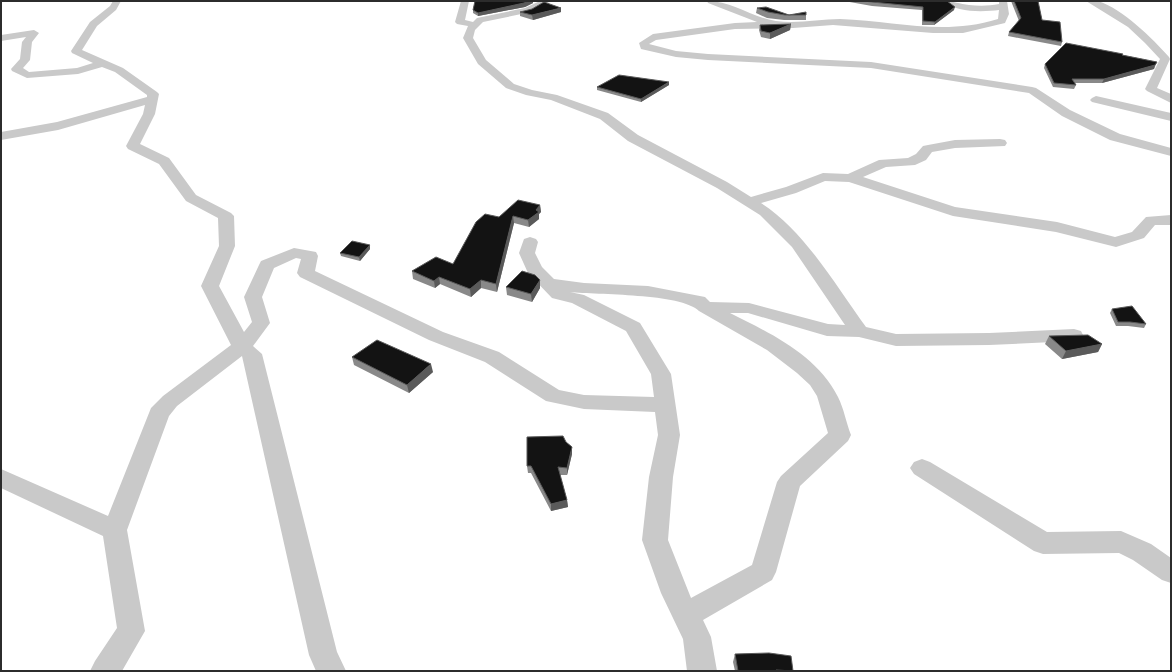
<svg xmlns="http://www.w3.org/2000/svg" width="1172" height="672" font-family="'Open Sans',sans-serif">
	<rect width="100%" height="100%" fill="#fff"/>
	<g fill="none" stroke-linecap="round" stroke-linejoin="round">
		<path fill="#c9c9c9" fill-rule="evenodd" d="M 113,1 L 121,1 L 116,10 L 97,26 L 82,50 L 123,68 L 157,92 L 159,94 L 155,114 L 140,144 L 169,158 L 196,195 L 231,213 L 234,216 L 235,246 L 219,286 L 244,332 L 252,322 L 244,297 L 259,265 L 261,261 L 294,248 L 316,252 L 318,256 L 315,271 L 443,332 L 499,352 L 559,390 L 584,395 L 654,397 L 651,374 L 626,331 L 572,303 L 552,298 L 528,273 L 519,253 L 524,239 L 530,237 L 536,239 L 538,242 L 535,253 L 542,267 L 554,279 L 584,283 L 648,286 L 705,297 L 710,302 L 749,303 L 828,324 L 845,325 L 792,247 L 760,215 L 717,188 L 628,141 L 600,119 L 551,100 L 526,95 L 506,88 L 478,64 L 463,38 L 468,26 L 457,24 L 455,22 L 461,1 L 469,1 L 465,20 L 473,22 L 477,18 L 525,8 L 540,1 L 551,1 L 531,12 L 483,22 L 475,30 L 473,38 L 486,60 L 514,84 L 532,90 L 557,95 L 608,113 L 638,135 L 727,182 L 751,197 L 786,187 L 823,173 L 848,174 L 879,160 L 908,158 L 916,154 L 923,146 L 928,145 L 955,140 L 1000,139 L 1005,140 L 1007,143 L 1005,146 L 955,148 L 932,152 L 926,160 L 915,165 L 886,167 L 863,177 L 955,207 L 1057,222 L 1115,237 L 1132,232 L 1146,217 L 1171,215 L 1171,225 L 1155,225 L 1144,238 L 1116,247 L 1056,232 L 953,216 L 849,182 L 825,181 L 796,193 L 761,203 C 804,230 836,286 866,327 L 896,334 L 989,333 L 1074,329 L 1081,331 L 1083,335 L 1081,339 L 1074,341 L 989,345 L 896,346 L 859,337 L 827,336 L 748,313 L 730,313 C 770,333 817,355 838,397 C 844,409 846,422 851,435 L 848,441 L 800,486 L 776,572 L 772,580 L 703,620 L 711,637 L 717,671 L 687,671 L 683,639 L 661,593 L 642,540 L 649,477 L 658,435 L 655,412 L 584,409 L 546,401 L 485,362 L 429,340 L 300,277 L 297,273 L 301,259 L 296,258 L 274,268 L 262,297 L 270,323 L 253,346 L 262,354 L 337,652 L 346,671 L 316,671 L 309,655 L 242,356 L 177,406 L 169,416 L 127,530 L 145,631 L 122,671 L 90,671 L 95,661 L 117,628 L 103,536 L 1,488 L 1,469 L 108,516 L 151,408 L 163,396 L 231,345 L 201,286 L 219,246 L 218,218 L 186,201 L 159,164 L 128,149 L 126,146 L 143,114 L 145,105 L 58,130 L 1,140 L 1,132 L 57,122 L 147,97 L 147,95 L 115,72 L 102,67 L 78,74 L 27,78 L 12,71 L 11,69 L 20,59 L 22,42 L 26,37 L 1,41 L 1,35 L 34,30 L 39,33 L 32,42 L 30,60 L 23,68 L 29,72 L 77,68 L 93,63 L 72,53 L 71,51 L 90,22 L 110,6 ZM 570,292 C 597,295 681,293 699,311 L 767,350 L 797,373 L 810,385 L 817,396 L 828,433 L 781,476 L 777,482 L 752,565 L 691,598 L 668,540 L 673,477 L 680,435 L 671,374 L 640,323 L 584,295 Z
			M 707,1 C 732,1 751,17 776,21 C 798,24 819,19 840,19 C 895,21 944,36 998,19 L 999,10 C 984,12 955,13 944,1 C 953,1 960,4 969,5 C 979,6 989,6 999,4 L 999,1 L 1007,1 L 1009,14 L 1005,23 L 963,33 L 933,33 L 833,25 L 793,28 L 735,29 L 656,40 L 649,44 L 676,51 L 708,54 L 871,62 L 1032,87 L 1036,88 L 1070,110 L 1120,134 L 1171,148 L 1171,156 L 1110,140 L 1062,116 L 1029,93 L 871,68 L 708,60 L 676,57 L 641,49 L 639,43 L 653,34 L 735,23 L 757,22 L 708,3 Z
			M 1086,1 C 1090,1 1094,0 1098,1 C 1123,9 1152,38 1169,57 L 1170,59 L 1157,88 L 1171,94 L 1171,103 L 1147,91 L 1145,89 L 1160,59 L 1145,43 L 1128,27 Z
			M 1096,96 L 1171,113 L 1171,121 L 1092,102 L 1090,100 L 1092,98 Z
			M 922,459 L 930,462 L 1047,532 L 1121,531 L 1151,544 L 1171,558 L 1171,583 L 1162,580 L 1133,560 L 1119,553 L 1043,554 L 1034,551 L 914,474 L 910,468 L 914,462 Z"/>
	</g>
	<path fill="#898989" d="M 475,1 L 533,1 L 533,3 L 525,7 L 478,16 L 473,13 L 473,10 Z
		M 844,1 L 947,1 L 954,10 L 934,25 L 922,25 L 922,10 L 872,6 Z
		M 1011,1 L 1038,1 L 1042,20 L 1062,42 L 1061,46 L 1008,36 L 1009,32 L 1019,21 Z
		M 757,8 L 789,15 L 806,15 L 806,20 L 784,20 L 767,18 L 756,13 Z
		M 520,12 L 561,12 L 533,20 L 520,16 Z
		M 791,24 L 790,30 L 770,39 L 761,37 L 759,30 L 760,25 Z
		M 1123,55 L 1157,62 L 1154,69 L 1102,83 L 1075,83 L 1076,85 L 1074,89 L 1053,87 L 1044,68 L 1045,64 Z
		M 669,85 L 641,102 L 597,90 L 597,87 Z
		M 540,205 L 541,212 L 539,214 L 539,219 L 529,227 L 514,223 L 497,292 L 481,288 L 471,297 L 440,284 L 435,288 L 413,279 L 412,271 L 453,264 L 499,217 Z
		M 370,245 L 370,249 L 360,261 L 341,256 L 340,253 Z
		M 540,280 L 540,288 L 532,302 L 507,295 L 506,287 Z
		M 1112,309 L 1146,324 L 1144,328 L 1128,326 L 1116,326 L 1110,313 Z
		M 1049,336 L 1102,344 L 1098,352 L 1062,359 L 1045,344 Z
		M 352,357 L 433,372 L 409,393 L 354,365 Z
		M 566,442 L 572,447 L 572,454 L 567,475 L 560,475 L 567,500 L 568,507 L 551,511 L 531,473 L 528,473 L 527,466 Z
		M 735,654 L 793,671 L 735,671 L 733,662 Z"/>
	<path fill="#5a5a5a" d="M 529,1 L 533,1 L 533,3 L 525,7 L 478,16 L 478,13 Z
		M 955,7 L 954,10 L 934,25 L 935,22 Z
		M 561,8 L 561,12 L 533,20 L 532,15 Z
		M 791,24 L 790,30 L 770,39 L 770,33 Z
		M 1155,65 L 1154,69 L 1102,83 L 1104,79 Z
		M 669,82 L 669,85 L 641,102 L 641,99 Z
		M 540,205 L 541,212 L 539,214 L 539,219 L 529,227 L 528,220 Z
		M 513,216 L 514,223 L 497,292 L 496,284 Z
		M 370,245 L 370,249 L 360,261 L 359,257 Z
		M 439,277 L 440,284 L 435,288 L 434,281 Z
		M 481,280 L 481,288 L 471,297 L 470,289 Z
		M 540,280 L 540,288 L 532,302 L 531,294 Z
		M 1102,344 L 1098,352 L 1062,359 L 1066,351 Z
		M 431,364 L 433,372 L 409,393 L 407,385 Z
		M 572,447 L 572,454 L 567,475 L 567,468 Z
		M 567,500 L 568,507 L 551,511 L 551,504 Z"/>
	<path fill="#131313" stroke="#5a5a5a" d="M 475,1 L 529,1 L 524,3 L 478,13 L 473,10 Z
		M 863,1 L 947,1 L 955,7 L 935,22 L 923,21 L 923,7 L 872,2 Z
		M 1014,1 L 1038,1 L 1042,20 L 1060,22 L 1062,42 L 1009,32 L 1021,18 Z
		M 544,2 L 561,8 L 532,15 L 520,12 L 532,9 Z
		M 766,7 L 789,15 L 806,12 L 806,15 L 785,15 L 768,12 L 757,8 Z
		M 791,24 L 770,33 L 761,31 L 760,25 Z
		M 1066,43 L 1123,54 L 1122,55 L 1157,62 L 1155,65 L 1104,79 L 1072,79 L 1076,85 L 1054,83 L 1045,64 Z
		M 619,75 L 669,82 L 641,99 L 597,87 Z
		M 518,200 L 540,205 L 536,210 L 539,212 L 528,220 L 513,216 L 496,284 L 481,280 L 470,289 L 439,277 L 434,281 L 412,271 L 436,257 L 453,264 L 476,222 L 485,214 L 499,217 Z
		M 352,241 L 370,245 L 359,257 L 340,253 Z
		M 522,271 L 535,275 L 540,280 L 531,294 L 506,287 Z
		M 1132,306 L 1146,324 L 1130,322 L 1118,322 L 1112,309 Z
		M 1088,335 L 1102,344 L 1066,351 L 1049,336 Z
		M 377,340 L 431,364 L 407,385 L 352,357 Z
		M 563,436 L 566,442 L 572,447 L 567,468 L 558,467 L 567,500 L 551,504 L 531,466 L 527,466 L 527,437 Z
		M 769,653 L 791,656 L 793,671 L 776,670 L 777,671 L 738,671 L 735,654 Z"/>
	<rect width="1172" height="672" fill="none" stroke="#2c2c2c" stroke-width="4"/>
</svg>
